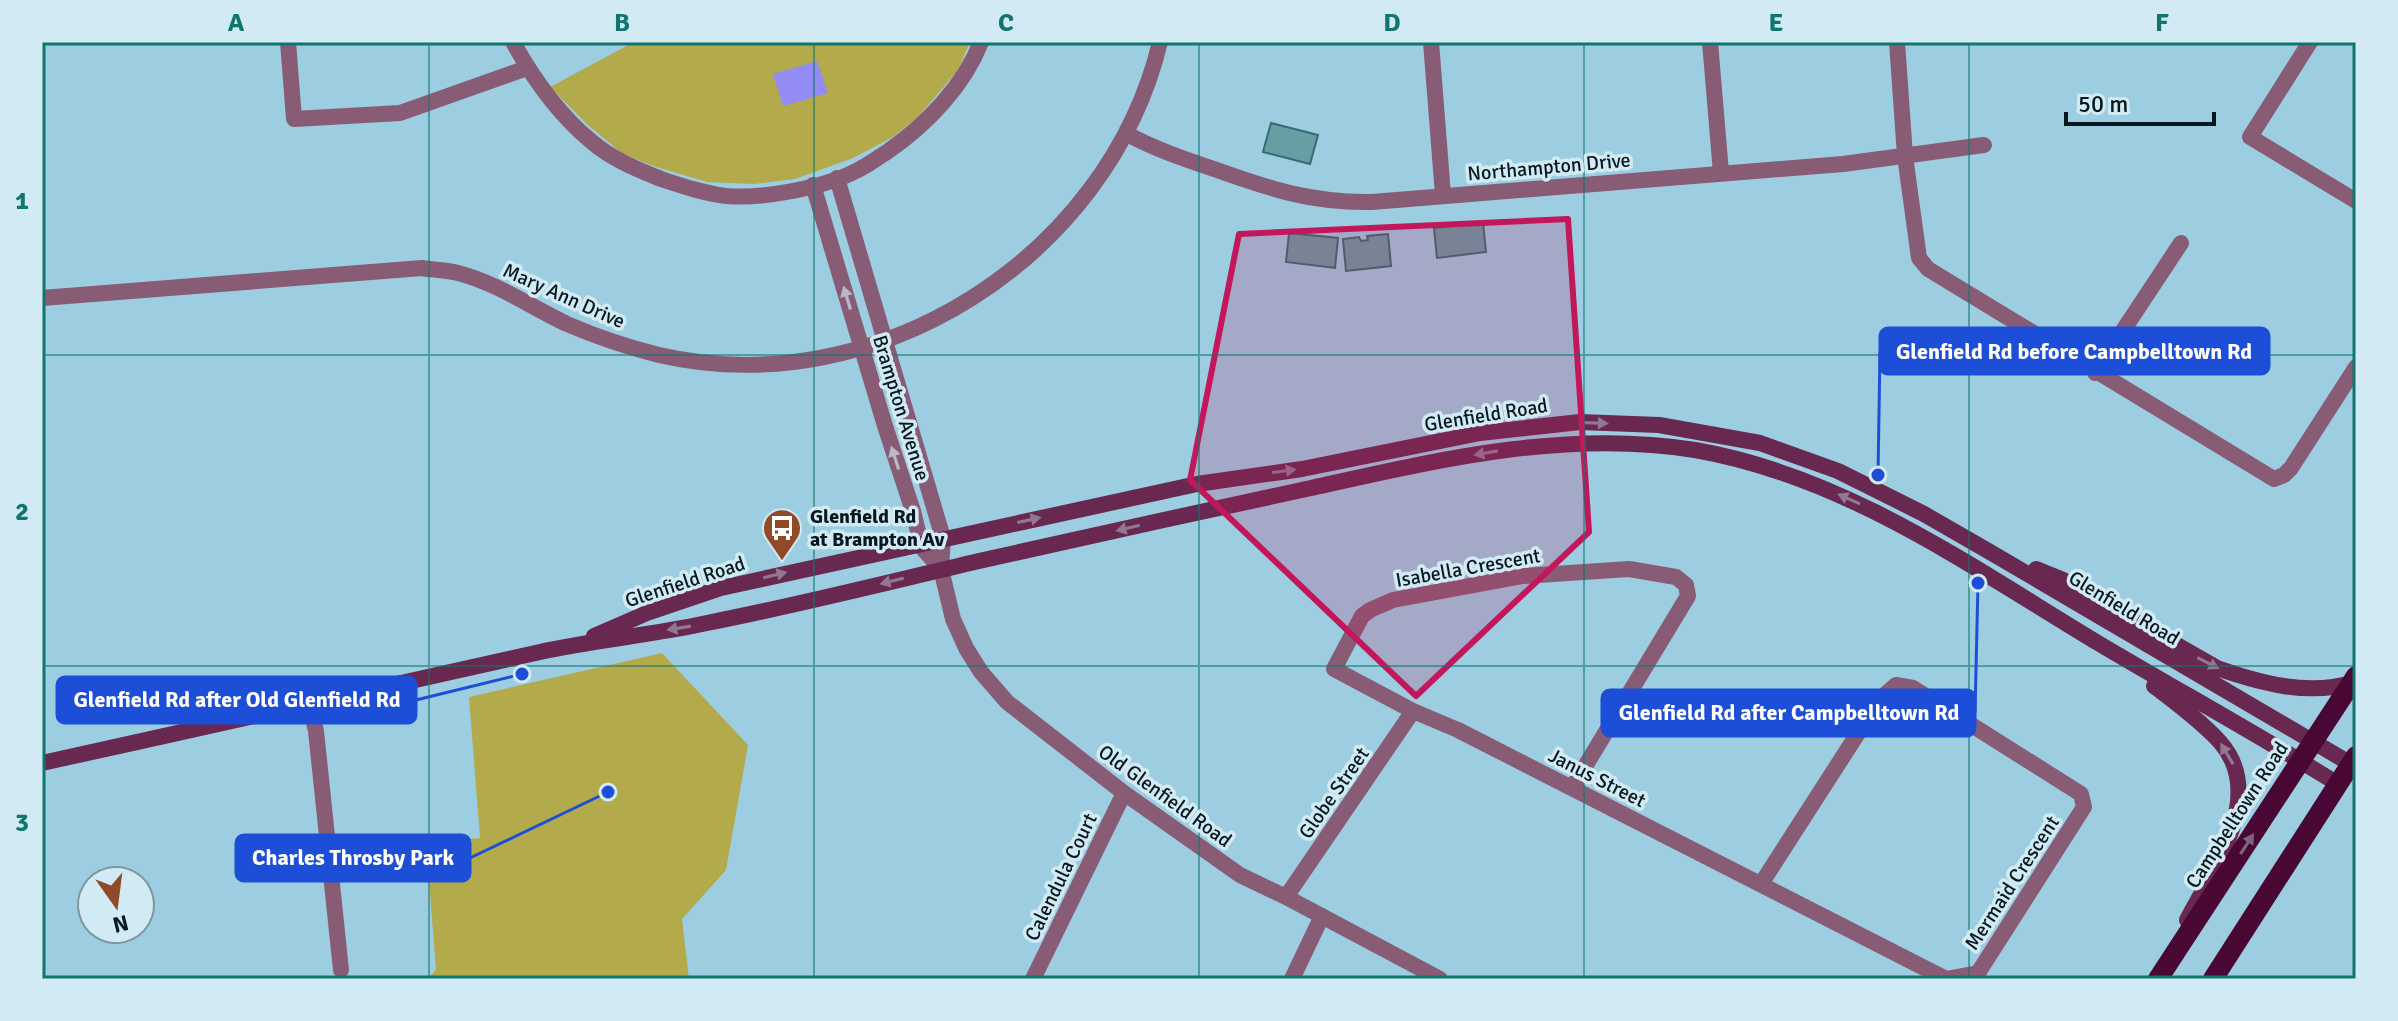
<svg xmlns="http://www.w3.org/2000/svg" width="2398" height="1021" font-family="Signika,sans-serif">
	<rect width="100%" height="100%" fill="#9ccde1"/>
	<path fill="#b2aa4b" d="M 634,42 L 970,42 L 958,70 L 918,117 L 893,137 L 853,158 L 795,179 L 754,184 L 707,182 L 653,166 L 623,154 L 589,126 L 550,87 Z
		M 662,653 L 748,745 L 726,870 L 682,919 L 689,979 L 427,979 L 436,970 L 426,843 L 480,838 L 469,697 Z"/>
	<path fill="#938cf6" d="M 817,61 L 828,93 L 783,106 L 773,74 Z"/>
	<path fill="#669ea4" stroke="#356c72" stroke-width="2" d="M 1271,123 L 1318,135 L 1310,164 L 1263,152 Z
		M 1483,222 L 1486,252 L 1437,258 L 1434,228 Z
		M 1289,233 L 1338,238 L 1335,268 L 1286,262 Z
		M 1388,234 L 1391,266 L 1346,271 L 1343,239 L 1359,237 L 1361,241 L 1368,240 L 1367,236 Z"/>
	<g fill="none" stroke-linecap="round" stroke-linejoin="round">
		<path stroke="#895c76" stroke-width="16" d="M 288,42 L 294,119 L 400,113 L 527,68
			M 1431,42 L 1443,195
			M 1710,42 L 1721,173
			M 1897,42 L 1905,156 L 1919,258 L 1928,269 L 2274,479 L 2284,475 L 2291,468 L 2356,367
			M 2310,42 L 2250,137 L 2356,201
			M 1127,134 C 1155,149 1184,159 1214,169 C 1270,189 1311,203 1372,202 L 1843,164 L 1984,145
			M 42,298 L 422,268 C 434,270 446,270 458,273 C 497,283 531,307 567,324 C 597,337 627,347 659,355 C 876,405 1108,258 1160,42
			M 2095,373 L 2181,243
			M 941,569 L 953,619 L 966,648 L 981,672 L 1007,702 L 1124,793 L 1240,875 L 1286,897 L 1440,979
			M 309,703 L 316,731 L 341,970
			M 1572,788 L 1688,596 L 1686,585 L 1676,577 L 1629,569 L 1523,576 L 1393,600 L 1370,610 L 1362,616 L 1334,669 L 1413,711 L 1458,730 L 1946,979 L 1978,973 L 2084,807 L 2081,794 L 1913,688 L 1896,685 L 1880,699 L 1761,884
			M 1286,897 L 1413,711
			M 1033,979 L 1124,793
			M 1292,979 L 1322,916"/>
		<path stroke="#895c76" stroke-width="16" d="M 513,42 C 534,80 558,114 592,142 C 612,159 636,169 661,179 C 682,186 703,193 726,196 C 763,199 823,188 856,171 C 867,166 877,158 887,152 C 926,125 964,86 981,42
			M 837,178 L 943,538 L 941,569
			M 813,185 L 885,426 L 913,511 L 922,548 L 941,569"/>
		<path stroke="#682850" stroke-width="16" d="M 2036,569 L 2063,580 L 2217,668 C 2260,683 2307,696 2352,683
			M 594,636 L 647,613 L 721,588 L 1197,484 L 1302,469 L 1480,433 L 1580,422 L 1659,425 L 1760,443 L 1838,471 L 1924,514 L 1990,552 L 2351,764
			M 2154,686 C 2176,703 2201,721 2220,742 C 2267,795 2213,870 2187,920
			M 42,763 C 208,727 373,688 540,652 C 595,640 652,635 707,623 C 798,605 889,582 979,561 C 1090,536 1200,512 1311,488 C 1437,460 1566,429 1695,450 C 1845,476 1970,566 2098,643 C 2177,690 2259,735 2338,784"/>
		<path stroke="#480833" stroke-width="20" d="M 2158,979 L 2356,676
			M 2213,979 L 2356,756"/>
	</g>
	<defs><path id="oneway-solid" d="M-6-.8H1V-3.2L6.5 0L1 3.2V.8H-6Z" transform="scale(2)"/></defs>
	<g fill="#b8b8c8">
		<use href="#oneway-solid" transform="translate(847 298) rotate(-107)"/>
		<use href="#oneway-solid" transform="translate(895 458) rotate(-108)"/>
	</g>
	<g fill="#927692">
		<use href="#oneway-solid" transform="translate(1596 423) rotate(2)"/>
		<use href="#oneway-solid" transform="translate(1486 453) rotate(170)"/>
		<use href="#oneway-solid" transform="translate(1284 471) rotate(-8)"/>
		<use href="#oneway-solid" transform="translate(1849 499) rotate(-156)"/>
		<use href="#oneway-solid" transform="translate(1029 520) rotate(-12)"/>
		<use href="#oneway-solid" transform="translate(1128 528) rotate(167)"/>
		<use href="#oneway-solid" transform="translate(775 575) rotate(-13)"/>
		<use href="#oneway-solid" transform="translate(892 581) rotate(166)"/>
		<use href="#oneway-solid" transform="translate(679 628) rotate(171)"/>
		<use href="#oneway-solid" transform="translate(2208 663) rotate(27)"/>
		<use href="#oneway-solid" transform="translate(2227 754) rotate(-121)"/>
	</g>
	<use fill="#7f6280" href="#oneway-solid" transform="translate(2247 844) rotate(-57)"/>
	<path fill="#c2185b" fill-opacity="0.2" stroke="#c2185b" stroke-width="6" stroke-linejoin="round" d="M 1568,219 L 1589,532 L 1416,696 L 1190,480 L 1239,234 Z"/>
	<path fill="none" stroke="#0f766e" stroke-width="2" stroke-opacity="0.55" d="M 429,42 L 429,979M 814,42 L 814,979M 1199,42 L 1199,979M 1584,42 L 1584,979M 1969,42 L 1969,979M 42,355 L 2356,355M 42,666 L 2356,666"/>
	<defs>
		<symbol id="bus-pin" viewBox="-11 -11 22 30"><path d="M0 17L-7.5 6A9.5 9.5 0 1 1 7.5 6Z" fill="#914a27" stroke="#d1eaf4"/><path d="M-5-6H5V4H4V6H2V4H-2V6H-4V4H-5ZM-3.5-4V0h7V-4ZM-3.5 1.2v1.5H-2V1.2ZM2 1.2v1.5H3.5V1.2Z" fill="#fff"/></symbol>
	</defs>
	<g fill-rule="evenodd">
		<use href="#bus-pin" x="760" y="506" width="44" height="60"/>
	</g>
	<g text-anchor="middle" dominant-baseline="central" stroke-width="7" stroke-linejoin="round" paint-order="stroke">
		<g font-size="20" fill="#05181f" stroke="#d1eaf4">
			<text transform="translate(1549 167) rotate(-5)">Northampton Drive</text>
			<text transform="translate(564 296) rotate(24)">Mary Ann Drive</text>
			<text transform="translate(901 408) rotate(73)">Brampton Avenue</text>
			<text transform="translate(1486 415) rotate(-9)">Glenfield Road</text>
			<text transform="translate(1468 568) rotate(-10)">Isabella Crescent</text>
			<text transform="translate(685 582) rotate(-18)">Glenfield Road</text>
			<text transform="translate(2124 608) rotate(31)">Glenfield Road</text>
			<text transform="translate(1597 778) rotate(27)">Janus Street</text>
			<text transform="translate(1334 793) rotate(-55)">Globe Street</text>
			<text transform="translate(1165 796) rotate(36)">Old Glenfield Road</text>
			<text transform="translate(2237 815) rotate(-57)">Campbelltown Road</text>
			<text transform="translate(1061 877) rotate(-64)">Calendula Court</text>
			<text transform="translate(2012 883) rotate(-57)">Mermaid Crescent</text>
		</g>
		<g font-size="20" font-weight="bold" fill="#05181f" stroke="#d1eaf4" text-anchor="start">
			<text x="810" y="516">Glenfield Rd<tspan x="810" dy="23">at Brampton Av</tspan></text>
		</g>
	</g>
	<path fill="none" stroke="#1d4ed8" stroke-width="3" d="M1878 475L1880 351M522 674L416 700M1978 583L1975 713M608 792L470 858"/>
	<g fill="#1d4ed8" stroke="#d1eaf4" stroke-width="3">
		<circle cx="1878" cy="475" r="8"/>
		<circle cx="522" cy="674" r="8"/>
		<circle cx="1978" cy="583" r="8"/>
		<circle cx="608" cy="792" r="8"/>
	</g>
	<g fill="#1d4ed8" stroke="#1d4ed8" stroke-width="3">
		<rect x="1880" y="328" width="389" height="46" rx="8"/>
		<rect x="57" y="677" width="359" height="46" rx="8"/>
		<rect x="1602" y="690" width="373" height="46" rx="8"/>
		<rect x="236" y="835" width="234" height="46" rx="8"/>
	</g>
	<g font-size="22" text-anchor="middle" font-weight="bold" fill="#fff">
		<text x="2074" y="359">Glenfield Rd before Campbelltown Rd</text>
		<text x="237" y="707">Glenfield Rd after Old Glenfield Rd</text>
		<text x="1789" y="720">Glenfield Rd after Campbelltown Rd</text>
		<text x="353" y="865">Charles Throsby Park</text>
	</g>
	<rect width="2398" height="1021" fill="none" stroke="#d1eaf4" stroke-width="88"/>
	<g transform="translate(116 905) rotate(166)"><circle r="38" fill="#d1eaf4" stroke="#7f969f" stroke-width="2"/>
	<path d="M0-6L14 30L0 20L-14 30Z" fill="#914a27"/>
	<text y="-12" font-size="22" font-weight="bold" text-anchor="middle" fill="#05181f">N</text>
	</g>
	<path d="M2066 112v12h148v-12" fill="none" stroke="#05181f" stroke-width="4"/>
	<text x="2078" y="112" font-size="24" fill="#05181f" stroke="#d1eaf4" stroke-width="6" paint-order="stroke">50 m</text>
	<rect x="44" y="44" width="2310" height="933" fill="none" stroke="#0f766e" stroke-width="3"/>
	<g font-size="26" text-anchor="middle" font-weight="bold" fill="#0f766e">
		<text x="236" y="31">A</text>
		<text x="622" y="31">B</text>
		<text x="1006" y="31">C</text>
		<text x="1392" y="31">D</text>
		<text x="1776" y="31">E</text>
		<text x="2162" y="31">F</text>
		<text x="22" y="209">1</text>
		<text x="22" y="520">2</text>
		<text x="22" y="831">3</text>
	</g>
</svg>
